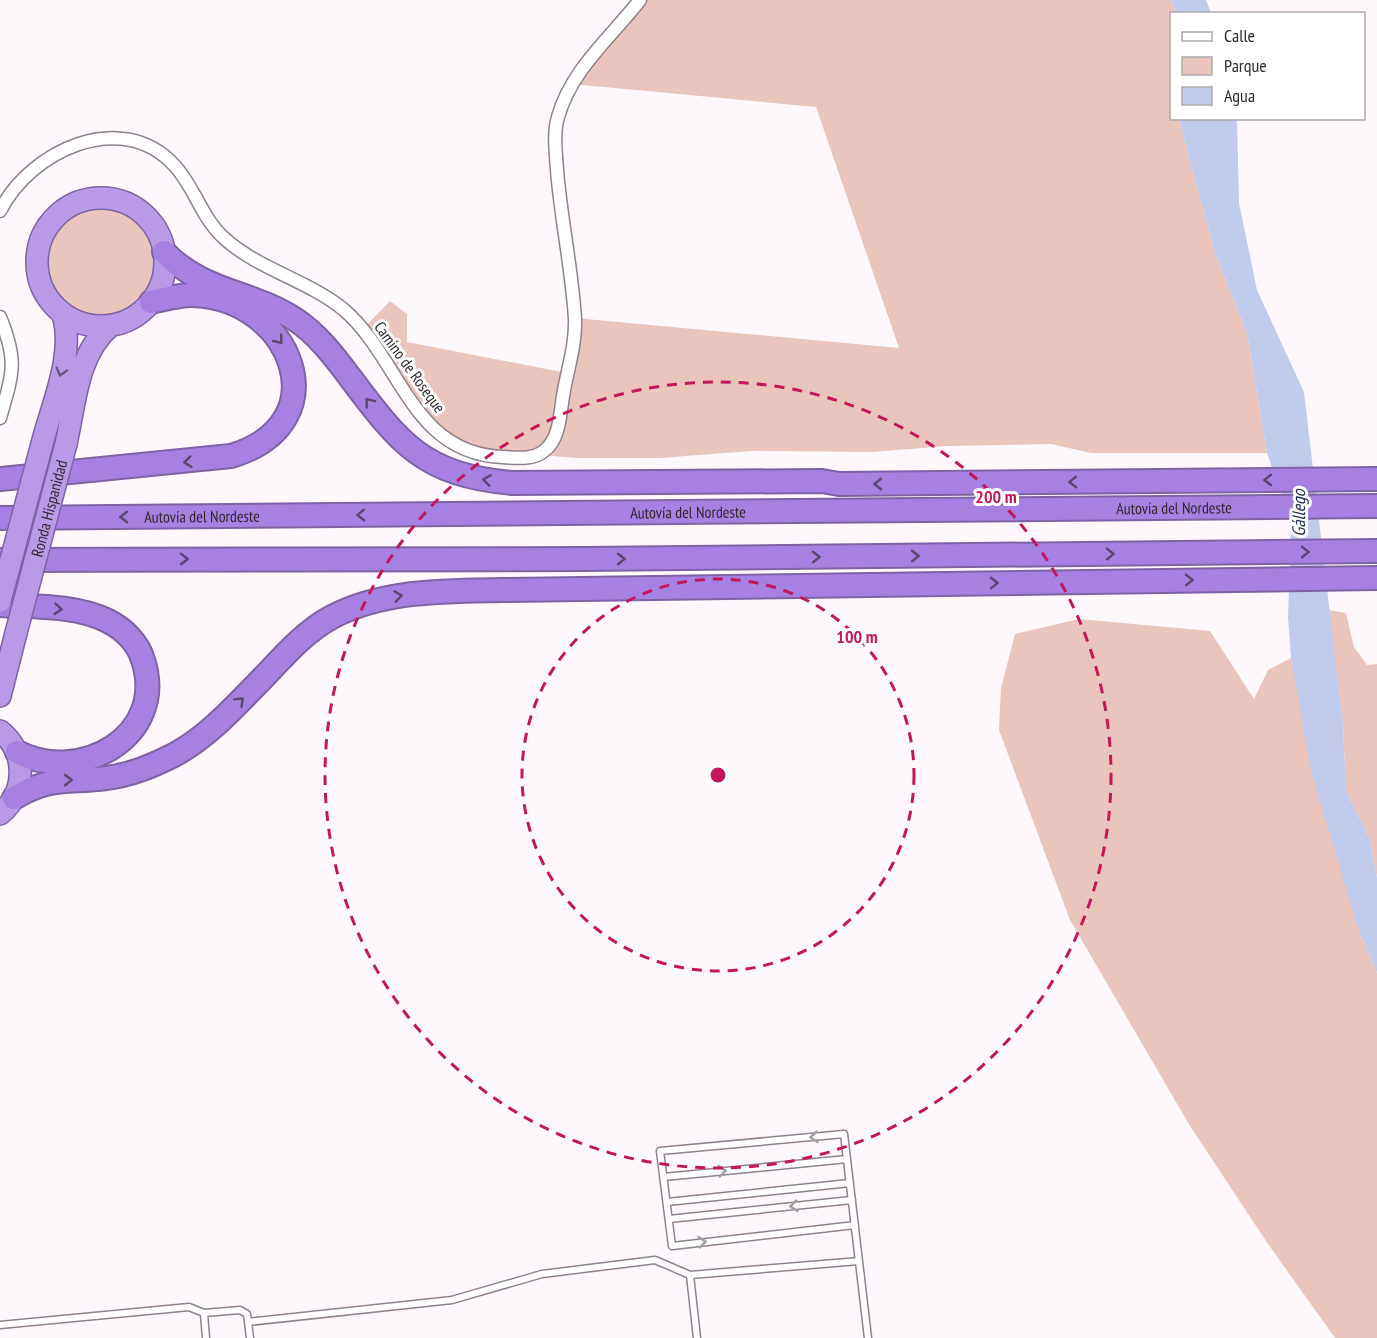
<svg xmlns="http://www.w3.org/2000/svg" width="1377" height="1338" font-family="'PT Sans Narrow',sans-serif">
	<rect width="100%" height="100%" fill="#fef8fd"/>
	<path fill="#eac5be" d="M 640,0 L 1171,0 L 1177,13 L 1172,14 L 1172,118 L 1180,119 L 1181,128 L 1215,253 L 1247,333 L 1267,453 L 1091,453 L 1051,444 L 948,446 L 872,452 L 751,451 L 660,458 L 576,458 L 552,456 L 542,453 L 499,457 L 443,436 L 362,330 L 390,301 L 407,314 L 407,342 L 567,373 L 575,318 L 899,348 L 816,107 L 572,84 Z
		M46 262a54 54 0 1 1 108 0a54 54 0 1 1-108 0Z
		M 1329,610 L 1346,613 L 1354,647 L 1367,665 L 1377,664 L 1377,878 L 1369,837 L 1346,791 L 1343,725 Z
		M 1079,619 L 1210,631 L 1254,699 L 1268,670 L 1291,658 L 1358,928 L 1377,973 L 1377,1338 L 1335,1338 L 1268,1244 L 1190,1126 L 1070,920 L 999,730 L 1001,688 L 1015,634 Z"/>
	<path fill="#c1cbec" d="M 1171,0 L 1206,0 L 1211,13 L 1177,13 Z
		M 1180,119 L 1237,119 L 1239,203 L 1257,290 L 1304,392 L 1343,725 L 1346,791 L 1369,837 L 1377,878 L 1377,973 L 1358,928 L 1311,771 L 1291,658 L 1288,618 L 1291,523 L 1267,453 L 1247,333 L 1215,253 L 1181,128 Z"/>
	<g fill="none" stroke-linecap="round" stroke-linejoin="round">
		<defs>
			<path id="service" d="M 664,1177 L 847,1159
				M 667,1202 L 850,1183
				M 669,1219 L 852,1200
				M 855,1225 L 672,1246 L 660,1151 L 844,1134 C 852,1202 860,1270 868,1338
				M 690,1275 L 697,1338
				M 204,1313 L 206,1338
				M 248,1322 L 452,1300 L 542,1274 L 655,1260 L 690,1275 L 859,1261
				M 0,1325 L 189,1307 L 204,1313 L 240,1310 L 247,1314 L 250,1338"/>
			<path id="minor" d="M 0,211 C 30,151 121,108 174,165 C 195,187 201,218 225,239 C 260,270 307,280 343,309 C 401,358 411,454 503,457 C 517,458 533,460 544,451 C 560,439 560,414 563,396 C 567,371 576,345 575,319 C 572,269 561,220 557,170 C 556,153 553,134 558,117 C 571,70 611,37 640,0
				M 0,317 C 18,361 13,373 0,418"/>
			<path id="trunk" d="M37 262a64 64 0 1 1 128 0a64 64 0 1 1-128 0Z
				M 42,444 C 52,404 75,355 63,315
				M 66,444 C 75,404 77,354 110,326
				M 0,696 L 16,633
				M 0,731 C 27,752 27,792 0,814"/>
			<g id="motorway">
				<path d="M 164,252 C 205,294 251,290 296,320 C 317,334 334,356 349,376 C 400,444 423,475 512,483 L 822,481 L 839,484 L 1377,479"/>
				<path d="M 0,479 L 231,456 C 342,423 291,297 192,295 C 178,295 165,299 151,302"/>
				<path id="s1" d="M 0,518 L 1377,506"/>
				<path d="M 0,560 L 584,559 L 1377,551"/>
				<path d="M 0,605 C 35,607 76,605 108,621 C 124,629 138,643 143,660 C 168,736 80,785 17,752"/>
				<path d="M 14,798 C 50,776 67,783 106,778 C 131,775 152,766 174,755 C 208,737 234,707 261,680 C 282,658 304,632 332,617 C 384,590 445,591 502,590 L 1377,578"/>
			</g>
		</defs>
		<use href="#service" stroke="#8f828d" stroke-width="9"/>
		<use href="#minor" stroke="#8f828d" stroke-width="15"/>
		<use href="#trunk" stroke="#7d63a3" stroke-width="24"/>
		<use href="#motorway" stroke="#7d63a3" stroke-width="26"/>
		<use href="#service" stroke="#fff" stroke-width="6"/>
		<use href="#minor" stroke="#fff" stroke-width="12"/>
		<use href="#trunk" stroke="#b89ae7" stroke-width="21"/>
		<use href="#motorway" stroke="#a781e1" stroke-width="22"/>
		<defs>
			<g id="trunk-bridge">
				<path d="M 0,601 L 42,444"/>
				<path id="s2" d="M 16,633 L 66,444"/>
			</g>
		</defs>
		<use href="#trunk-bridge" stroke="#7d63a3" stroke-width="24" stroke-linecap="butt"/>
		<use href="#trunk-bridge" stroke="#b89ae7" stroke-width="21"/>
	</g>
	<defs><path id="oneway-chevron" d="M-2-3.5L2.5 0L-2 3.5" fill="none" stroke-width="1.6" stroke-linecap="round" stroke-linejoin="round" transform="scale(1.5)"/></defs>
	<g stroke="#59486d">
		<use href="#oneway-chevron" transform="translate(279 340) rotate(51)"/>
		<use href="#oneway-chevron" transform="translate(369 402) rotate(-128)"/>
		<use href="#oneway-chevron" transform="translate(188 462) rotate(174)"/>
		<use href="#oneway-chevron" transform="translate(487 480) rotate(-172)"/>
		<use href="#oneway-chevron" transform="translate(1268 480) rotate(179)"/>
		<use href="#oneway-chevron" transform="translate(1073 482) rotate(179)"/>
		<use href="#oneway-chevron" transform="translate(878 484) rotate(179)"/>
		<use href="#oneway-chevron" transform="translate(361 515) rotate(179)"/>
		<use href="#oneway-chevron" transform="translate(124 517) rotate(179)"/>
		<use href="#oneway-chevron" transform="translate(1305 552) rotate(-1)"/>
		<use href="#oneway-chevron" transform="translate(1110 554) rotate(-1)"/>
		<use href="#oneway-chevron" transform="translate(915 556) rotate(-1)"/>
		<use href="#oneway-chevron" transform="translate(816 557) rotate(-1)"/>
		<use href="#oneway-chevron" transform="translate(184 559)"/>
		<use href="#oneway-chevron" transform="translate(621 559) rotate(-1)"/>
		<use href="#oneway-chevron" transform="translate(1189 580) rotate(-1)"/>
		<use href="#oneway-chevron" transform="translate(994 583) rotate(-1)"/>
		<use href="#oneway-chevron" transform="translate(398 596) rotate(-8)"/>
		<use href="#oneway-chevron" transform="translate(58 609) rotate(5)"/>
		<use href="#oneway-chevron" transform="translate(240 701) rotate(-45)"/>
		<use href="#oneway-chevron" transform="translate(68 780) rotate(-1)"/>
	</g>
	<use stroke="#665779" href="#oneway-chevron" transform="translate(61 372) rotate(105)"/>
	<g stroke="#a19fa1">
		<use href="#oneway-chevron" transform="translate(814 1137) rotate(175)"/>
		<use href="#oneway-chevron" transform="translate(722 1171) rotate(-6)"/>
		<use href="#oneway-chevron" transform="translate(794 1206) rotate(174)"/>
		<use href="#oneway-chevron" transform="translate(702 1242) rotate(-6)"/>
	</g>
	<g fill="none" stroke="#c2185b" stroke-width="3" stroke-dasharray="10 8">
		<circle cx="718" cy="775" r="196"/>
		<circle cx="718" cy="775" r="393"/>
	</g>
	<g text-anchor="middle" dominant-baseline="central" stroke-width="6" stroke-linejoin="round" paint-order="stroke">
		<g font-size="16" fill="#2f2a2f" stroke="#fff">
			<text transform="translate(410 367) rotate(54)">Camino de Roseque</text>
			<text stroke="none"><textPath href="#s1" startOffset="1174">Autovía del Nordeste</textPath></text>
			<text stroke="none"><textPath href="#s2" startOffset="129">Ronda Hispanidad</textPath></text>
			<text stroke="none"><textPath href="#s1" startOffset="688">Autovía del Nordeste</textPath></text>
			<text stroke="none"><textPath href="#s1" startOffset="202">Autovía del Nordeste</textPath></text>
		</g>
		<g font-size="18" font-style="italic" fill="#242e58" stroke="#fff">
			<text transform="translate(1298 513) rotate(-90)">Gállego</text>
		</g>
	</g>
	<circle cx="718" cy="775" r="9" fill="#c2185b" stroke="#fff" stroke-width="3"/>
	<g font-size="18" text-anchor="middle" font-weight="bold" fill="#c2185b" stroke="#fff" stroke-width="6" stroke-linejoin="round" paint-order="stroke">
		<text x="996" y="503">200 m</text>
		<text x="857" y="643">100 m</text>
	</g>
	<rect x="1170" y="12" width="195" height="108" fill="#ffffff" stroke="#acaaac" stroke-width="1.5"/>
	<rect x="1182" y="32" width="30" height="9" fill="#ffffff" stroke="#acaaac" stroke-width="1.5"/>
	<text x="1224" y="42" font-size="18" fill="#2f2a2f">Calle</text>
	<rect x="1182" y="57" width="30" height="18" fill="#eac5be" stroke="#acaaac" stroke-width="1.5"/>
	<text x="1224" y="72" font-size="18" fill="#2f2a2f">Parque</text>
	<rect x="1182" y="87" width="30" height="18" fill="#c1cbec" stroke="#acaaac" stroke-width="1.5"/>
	<text x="1224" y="102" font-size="18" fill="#2f2a2f">Agua</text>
</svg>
